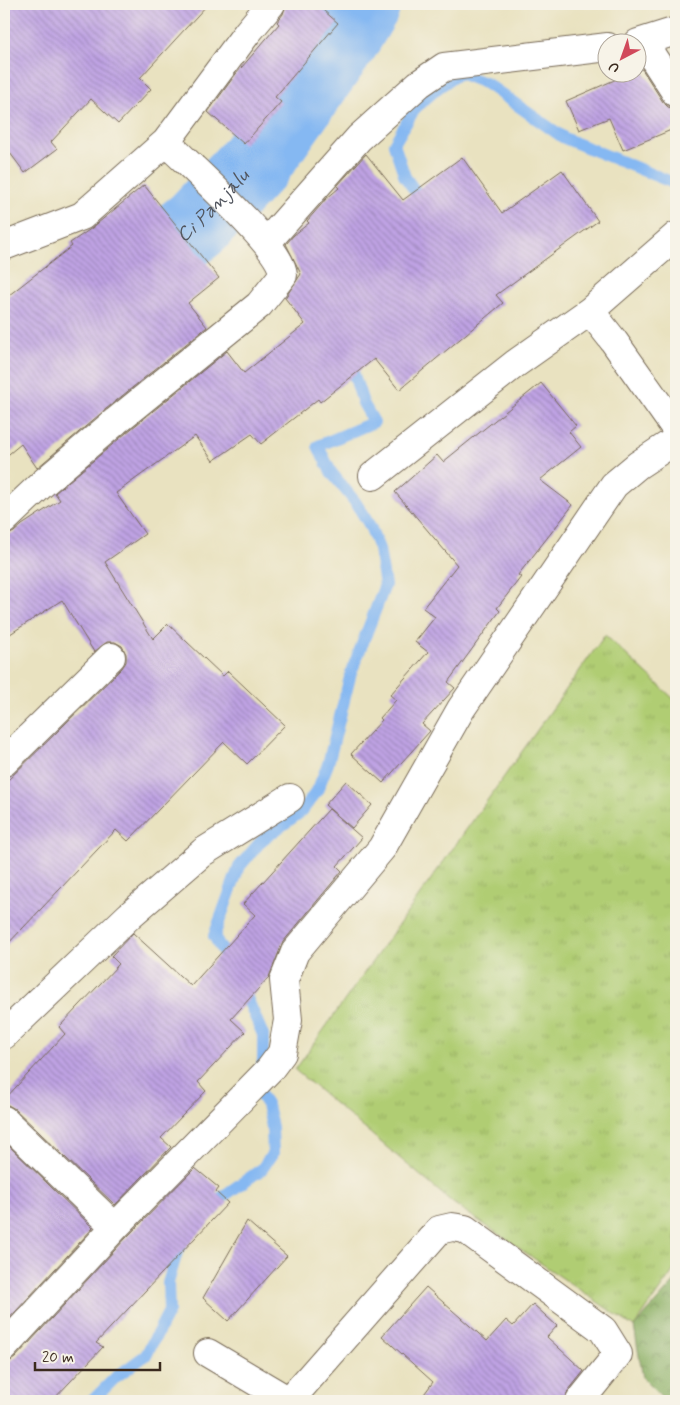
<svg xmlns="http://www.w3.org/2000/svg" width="680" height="1405" font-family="Mynerve,sans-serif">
	<defs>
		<pattern id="grass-tufts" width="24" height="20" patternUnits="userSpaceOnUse" patternTransform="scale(1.25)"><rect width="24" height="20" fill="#b0cd73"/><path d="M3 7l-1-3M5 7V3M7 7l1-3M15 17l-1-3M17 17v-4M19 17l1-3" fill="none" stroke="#98b063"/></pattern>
		<pattern id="forest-crowns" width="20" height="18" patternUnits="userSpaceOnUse" patternTransform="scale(1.25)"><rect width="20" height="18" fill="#8cb065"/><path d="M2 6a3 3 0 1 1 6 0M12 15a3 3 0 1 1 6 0" fill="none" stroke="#748f53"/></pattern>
		<pattern id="building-back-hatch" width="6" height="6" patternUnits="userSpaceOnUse" patternTransform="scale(1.25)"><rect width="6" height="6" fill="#bfa3e4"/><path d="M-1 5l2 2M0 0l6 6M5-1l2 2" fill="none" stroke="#9c85b8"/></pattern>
	</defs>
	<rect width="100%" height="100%" fill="#f7f3e8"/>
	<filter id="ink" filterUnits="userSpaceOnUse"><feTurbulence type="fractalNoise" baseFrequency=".02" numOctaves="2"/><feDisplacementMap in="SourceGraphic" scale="10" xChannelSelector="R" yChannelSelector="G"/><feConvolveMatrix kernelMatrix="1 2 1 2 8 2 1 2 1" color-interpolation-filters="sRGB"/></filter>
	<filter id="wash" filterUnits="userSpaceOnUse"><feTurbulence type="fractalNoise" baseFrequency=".0096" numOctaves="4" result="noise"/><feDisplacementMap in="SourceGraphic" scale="20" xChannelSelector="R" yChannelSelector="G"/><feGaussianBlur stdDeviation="1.12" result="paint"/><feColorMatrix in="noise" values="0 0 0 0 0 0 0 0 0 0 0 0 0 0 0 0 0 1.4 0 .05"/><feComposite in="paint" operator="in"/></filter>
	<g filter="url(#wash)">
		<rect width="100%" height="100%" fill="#e9e2c0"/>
		<path fill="url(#grass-tufts)" stroke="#767c48" d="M 605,635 L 676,701 L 676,1267 L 634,1327 L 453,1203 L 295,1070 Z"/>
		<path fill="url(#forest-crowns)" stroke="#646d42" d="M 676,1280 L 676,1401 L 666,1401 L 643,1378 L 634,1327 Z"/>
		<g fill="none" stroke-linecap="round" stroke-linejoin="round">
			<path stroke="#85b8f2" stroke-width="12" d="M 422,206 L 421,199 L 405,177 L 394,144 L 415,108 L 439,87 L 459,73 L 487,84 L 564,138 L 676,184
				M 230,964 L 214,936 L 239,867 L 262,840 L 301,812 L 317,791 L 328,764 L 351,673 L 385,585 L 379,549 L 370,526 L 356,503 L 331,472 L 318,446 L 374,422 L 363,403 L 349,359
				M 208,1207 L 262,1169 L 273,1153 L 272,1127 L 267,1105 L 259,1093 L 263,1059 L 263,1035 L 242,986
				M 92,1401 L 116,1377 L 146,1355 L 169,1311 L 168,1283 L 178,1249 L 181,1245"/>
			<path stroke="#85b8f2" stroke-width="75" id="s1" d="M 4,348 L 134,273 L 197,224 L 255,162 L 344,36 L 363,4"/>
		</g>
		<g id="blocks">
			<path fill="url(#building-back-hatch)" d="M 4,4 L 208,4 L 140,78 L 151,89 L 118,124 L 91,99 L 51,142 L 57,149 L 25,173 L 4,145 Z
				M 286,4 L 316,4 L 338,23 L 275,97 L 281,102 L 244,144 L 208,112 L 235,75 L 279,24 L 277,22 L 283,14 Z
				M 642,69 L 663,102 L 668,107 L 676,109 L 676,128 L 623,150 L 609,118 L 579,130 L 566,101 L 633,72 L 638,72 L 638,70 Z
				M 366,154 L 403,200 L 462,157 L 502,213 L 562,170 L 598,221 L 496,295 L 503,303 L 399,390 L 374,359 L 320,402 L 318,399 L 261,444 L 252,434 L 213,461 L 195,436 L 116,493 L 145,534 L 105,562 L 153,639 L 168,624 L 223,676 L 228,671 L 285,725 L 247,764 L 224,742 L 128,841 L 116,830 L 4,948 L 4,784 L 122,668 L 126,662 L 126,654 L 122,646 L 115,642 L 107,642 L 94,652 L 62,600 L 4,638 L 4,537 L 14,532 L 22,525 L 60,500 L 55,493 L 126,433 L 227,351 L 244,373 L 305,324 L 285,298 L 301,274 L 286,244 L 294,235 L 309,223 L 307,221 L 326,199 L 339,188 L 337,186 Z
				M 144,185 L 219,278 L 188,303 L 207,327 L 106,409 L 37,468 L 21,444 L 4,458 L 4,299 L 72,246 L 70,243 L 92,228 Z
				M 541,383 L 576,426 L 569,432 L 581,447 L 540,480 L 573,505 L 518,575 L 521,577 L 497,608 L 500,611 L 448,682 L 455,688 L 422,724 L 430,731 L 383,783 L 351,754 L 382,720 L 380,718 L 396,700 L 390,695 L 428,652 L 415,642 L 435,617 L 423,608 L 457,565 L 395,492 L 437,455 L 443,462 Z
				M 346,781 L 372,805 L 352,828 L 325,805 Z
				M 329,809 L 362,838 L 337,866 L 342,871 L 283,942 L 269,977 L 231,1019 L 245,1032 L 198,1082 L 206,1091 L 161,1138 L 171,1147 L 115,1205 L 15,1109 L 8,1105 L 4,1105 L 4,1100 L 65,1034 L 59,1027 L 119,964 L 111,956 L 133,933 L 191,986 L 255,915 L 243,904 Z
				M 4,1141 L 93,1228 L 4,1324 Z
				M 195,1168 L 219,1188 L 216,1192 L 228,1203 L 96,1343 L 103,1347 L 52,1401 L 4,1401 L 4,1362 L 9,1362 L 15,1358 L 126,1238 Z
				M 247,1221 L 287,1256 L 228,1321 L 203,1298 Z
				M 426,1287 L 487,1341 L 506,1320 L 513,1326 L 533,1304 L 557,1326 L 547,1337 L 584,1371 L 568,1391 L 565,1401 L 419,1401 L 433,1382 L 382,1336 Z"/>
		</g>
	</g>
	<g filter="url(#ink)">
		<use href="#blocks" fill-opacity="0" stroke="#786a57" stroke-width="1"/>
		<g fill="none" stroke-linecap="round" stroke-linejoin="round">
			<defs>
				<path id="street" d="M 643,42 L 676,93
					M 638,43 L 676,31
					M 166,142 L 247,33 L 271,4
					M 266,243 L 359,138 L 419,84 L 444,67 L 608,47
					M 4,246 L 82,216 L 166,142 C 189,165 283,248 283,275 L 259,305 L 116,421 L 42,484 L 4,520
					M 590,311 L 676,236
					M 373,476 L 515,364 L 590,311 L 613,340 L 676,429
					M 4,762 L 111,657
					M 4,1035 L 130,915 L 203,852 L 290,798
					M 4,1120 L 115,1227
					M 4,1347 L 115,1227 L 270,1069 L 282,1053 L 288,1020 L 284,980 L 295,952 L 382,848 L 461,709 L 614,485 L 638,465 L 676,440
					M 208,1353 L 289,1401 L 439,1230 L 452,1227 L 465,1229 L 603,1330 L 618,1354 L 580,1401"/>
			</defs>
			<use href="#street" stroke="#786a57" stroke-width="30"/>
			<use href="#street" stroke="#fff" stroke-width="28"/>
		</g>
	</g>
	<g text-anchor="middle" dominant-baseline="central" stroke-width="5" stroke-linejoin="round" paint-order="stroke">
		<g font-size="20" font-style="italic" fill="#51555e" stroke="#f7f3e8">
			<text stroke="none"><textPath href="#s1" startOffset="254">Ci Panjalu</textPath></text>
		</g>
	</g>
	<rect width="680" height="1405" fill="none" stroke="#f7f3e8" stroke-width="20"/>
	<g transform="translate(622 58) rotate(221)"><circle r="24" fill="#f7f3e8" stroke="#aca397"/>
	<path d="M0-4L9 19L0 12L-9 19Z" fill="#d1495b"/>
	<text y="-8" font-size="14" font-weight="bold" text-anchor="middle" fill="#3b2a1e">U</text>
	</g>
	<path d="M35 1362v8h125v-8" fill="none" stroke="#3b2a1e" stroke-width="2.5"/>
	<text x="42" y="1362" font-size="15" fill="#3b2a1e" stroke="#f7f3e8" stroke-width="4" paint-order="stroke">20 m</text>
</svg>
